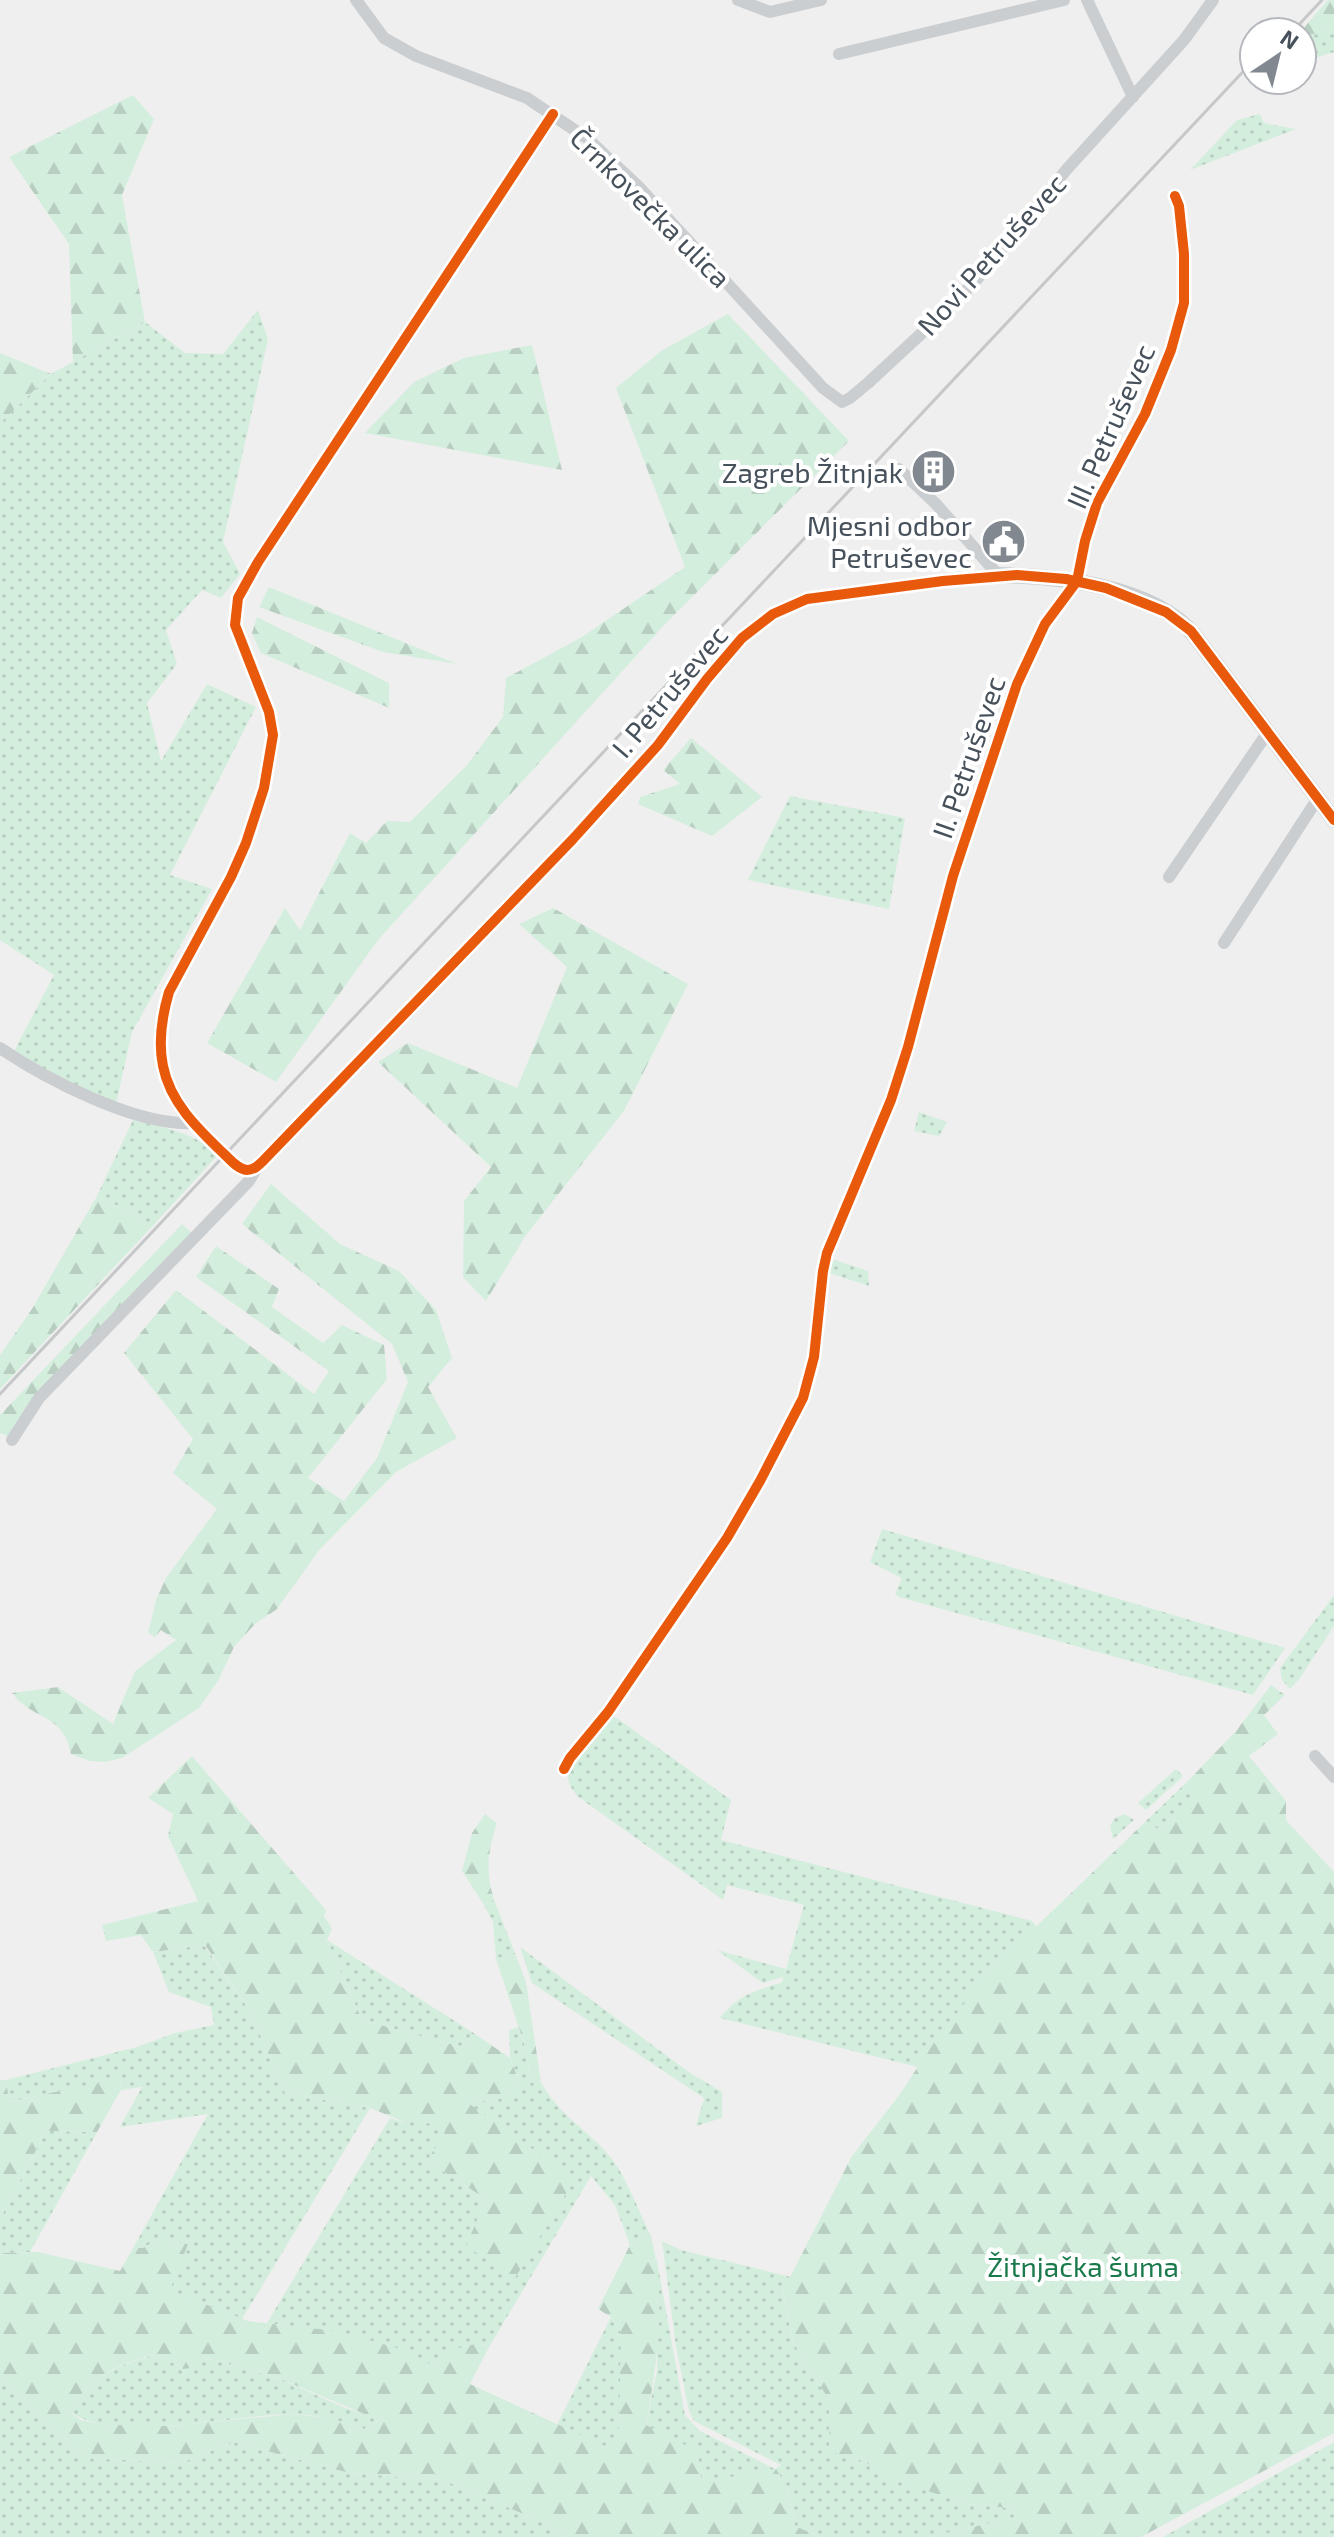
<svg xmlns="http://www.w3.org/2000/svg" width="1334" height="2537" font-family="'Exo 2',sans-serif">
	<defs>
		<pattern id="grass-dots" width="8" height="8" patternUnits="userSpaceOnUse" patternTransform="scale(2)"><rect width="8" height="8" fill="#d4eede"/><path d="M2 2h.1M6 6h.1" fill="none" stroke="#b7cec1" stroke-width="1.8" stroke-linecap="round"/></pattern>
		<pattern id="forest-firs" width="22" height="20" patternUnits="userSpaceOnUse" patternTransform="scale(2)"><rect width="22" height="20" fill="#d4eede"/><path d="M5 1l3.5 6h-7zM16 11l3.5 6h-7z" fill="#b7cec1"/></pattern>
	</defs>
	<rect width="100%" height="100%" fill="#f0efef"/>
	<path fill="url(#grass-dots)" d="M 1334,27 L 1334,52 L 1302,62 C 1302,34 1310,36 1334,27 Z
		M 1260,114 L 1264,123 L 1296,129 L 1190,170 L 1237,120 Z
		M 258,310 L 268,339 L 223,542 L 240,574 L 221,598 L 202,590 L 166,630 L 177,664 L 147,703 L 161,761 L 207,684 L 256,707 L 170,875 L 212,889 L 132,1032 L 116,1104 L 12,1055 L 54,975 L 0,940 L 0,423 L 51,374 L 145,322 L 185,353 L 223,354 Z
		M 790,796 L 905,818 L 889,909 L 748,880 Z
		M 919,1112 L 947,1122 L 939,1136 L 914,1131 Z
		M 133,1120 C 164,1128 195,1132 218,1155 L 149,1230 L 126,1210 L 97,1196 Z
		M 829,1258 L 868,1271 L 869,1286 L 826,1272 Z
		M 882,1529 L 1285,1648 L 1253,1695 L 899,1597 L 895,1594 L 902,1578 L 870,1562 Z
		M 1334,1595 L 1334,1626 L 1300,1678 L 1290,1689 L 1282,1680 L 1280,1668 Z
		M 611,1714 L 731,1800 L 721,1840 L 1032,1921 L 1037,1927 L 987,1974 L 918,2067 L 720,2018 C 740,1994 753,1992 782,1982 L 783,1977 L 763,1983 L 717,1950 L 786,1969 L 804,1905 L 727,1885 L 723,1900 L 577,1796 L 569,1784 L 567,1771 Z
		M 1176,1769 L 1183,1776 L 1146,1810 L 1138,1803 Z
		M 1188,1781 L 1195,1801 L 1162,1831 L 1145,1822 Z
		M 1125,1814 L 1134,1820 L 1113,1839 L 1110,1826 L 1115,1818 Z
		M 494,1900 L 515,1953 L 496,1959 L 493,1922 L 484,1905 Z
		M 327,1940 L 472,2032 L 465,2048 L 362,2020 Z
		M 204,1945 L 250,2011 L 285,2093 L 370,2108 L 242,2319 L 169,2290 L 187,2244 L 159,2239 L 143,2248 L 133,2248 L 208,2114 L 120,2127 L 142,2087 L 121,2090 L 120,2079 L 8,2102 L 6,2080 L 137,2047 L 175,2033 L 214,2025 L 211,2007 L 169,1992 L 153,1952 Z
		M 520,1947 L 690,2073 L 722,2092 L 722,2118 L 696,2126 L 704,2098 L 532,1983 Z
		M 518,2027 L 526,2049 L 531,2083 L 541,2082 C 561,2118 588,2129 612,2159 C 626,2177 640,2214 651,2236 L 630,2245 L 615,2205 L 591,2176 L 489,2347 L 479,2343 L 438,2368 C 378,2338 333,2331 267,2323 L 390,2118 L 407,2123 L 414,2115 L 446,2132 L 427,2161 L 486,2199 L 467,2246 L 515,2277 L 467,2103 L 505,2098 L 520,2084 L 510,2058 L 509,2030 Z
		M 46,2131 L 97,2132 L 30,2252 L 0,2253 L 0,2219 Z
		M 662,2241 L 681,2250 L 791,2277 L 783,2292 L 793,2342 L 829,2400 L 830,2451 L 866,2462 L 885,2477 L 968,2504 L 1019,2509 L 1021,2516 L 929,2537 L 820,2537 L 795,2526 L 787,2486 L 702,2482 L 664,2436 L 646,2425 L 657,2370 L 656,2256 L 685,2415 L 700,2431 L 775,2469 L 781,2465 L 694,2421 L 689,2411 L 676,2347 Z
		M 611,2317 L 621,2333 L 622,2360 L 619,2429 L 610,2449 L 557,2425 Z
		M 158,2354 L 183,2369 L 203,2357 L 278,2378 L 343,2407 L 380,2419 L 364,2429 C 341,2421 317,2414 291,2414 C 240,2414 112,2444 71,2412 C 88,2375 120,2365 158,2354 Z
		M 0,2376 L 86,2458 L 181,2463 L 234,2442 L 349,2473 L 443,2480 L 552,2526 L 567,2537 L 0,2537 Z
		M 1334,2442 L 1334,2537 L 1163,2537 Z"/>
	<path fill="url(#forest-firs)" fill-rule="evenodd" d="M 1328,0 L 1334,0 L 1334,27 L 1307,37 L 1300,32 Z
		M 133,95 L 154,119 L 122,195 L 145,322 L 73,362 L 69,244 L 9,157 Z
		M 728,314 L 849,441 L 667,622 L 378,940 L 276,1082 L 207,1043 L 285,908 L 300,930 L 350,833 L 366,843 L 387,821 L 410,822 L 467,765 L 503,717 L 506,678 L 582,637 L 685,567 L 616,388 L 661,351 Z
		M 532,345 L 562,470 L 365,433 L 414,382 L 464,358 Z
		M 0,353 L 51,374 L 0,423 Z
		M 269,587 L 457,664 L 383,652 L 259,607 Z
		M 257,617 L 389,683 L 389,708 L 261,653 L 252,633 Z
		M 691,738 L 762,797 L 712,836 L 638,804 L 640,797 L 680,784 L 663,770 Z
		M 553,908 L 688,984 L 624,1111 L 526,1235 L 486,1301 L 463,1277 L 464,1201 L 491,1167 L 378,1062 L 408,1043 L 517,1088 L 567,967 L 519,924 Z
		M 271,1184 L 340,1244 L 399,1271 L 436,1310 L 452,1358 L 428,1387 L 457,1438 L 396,1472 L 320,1549 L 277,1609 L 255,1624 L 234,1647 L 218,1681 L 199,1708 L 122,1758 L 106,1762 L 90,1761 L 71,1754 C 65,1714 30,1719 12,1693 L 58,1687 L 113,1724 L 135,1671 L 176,1640 L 161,1630 L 155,1637 L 148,1633 L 156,1600 L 166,1578 L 217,1509 L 173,1473 L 193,1439 L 124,1353 L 176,1290 L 314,1394 L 329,1371 L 196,1277 L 216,1246 L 279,1289 L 272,1307 L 323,1343 L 342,1325 L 384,1345 L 387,1379 L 308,1478 L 344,1501 L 377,1458 L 408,1382 L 392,1344 L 242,1224 Z
		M 97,1196 L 126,1210 L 149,1230 L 0,1389 L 0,1355 L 32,1309 Z
		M 182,1224 L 194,1235 L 10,1437 L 0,1433 L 0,1415 Z
		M 1271,1685 L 1285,1695 L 1264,1715 L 1278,1734 L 1249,1756 L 1286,1801 L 1286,1820 L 1334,1872 L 1334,2433 L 1141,2537 L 929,2537 L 1020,2516 L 1018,2509 L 968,2504 L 884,2477 L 866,2462 L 829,2451 L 829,2400 L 793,2342 L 783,2291 L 852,2156 L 900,2094 L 930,2048 L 987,1974 L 1145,1822 L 1162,1831 L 1194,1801 L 1188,1781 L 1236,1731 Z
		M 192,1756 L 326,1910 L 324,1916 L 332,1929 L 327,1940 L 362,2020 L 465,2048 L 472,2032 L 510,2058 L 520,2084 L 505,2098 L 468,2103 L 575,2179 L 515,2278 L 466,2246 L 486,2199 L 427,2161 L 445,2132 L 414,2116 L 407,2123 L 370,2108 L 285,2093 L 250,2011 L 205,1945 L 153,1952 L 141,1935 L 106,1941 L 102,1925 L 198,1901 L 168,1836 L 173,1814 L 148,1798 Z
		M 485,1814 L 497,1823 C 488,1851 485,1871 494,1900 L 484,1905 L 462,1871 L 472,1833 Z
		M 515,1953 L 526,1982 L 541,2082 L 531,2083 L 526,2049 L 496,1959 Z
		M 120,2078 L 121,2090 L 97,2132 L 46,2131 L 0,2219 L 0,2080 L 6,2080 L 9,2102 Z
		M 651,2236 C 667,2298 657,2364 646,2425 L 697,2451 L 702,2482 L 776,2469 L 787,2486 L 795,2526 L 820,2537 L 567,2537 L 552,2526 L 443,2480 L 349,2473 L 234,2442 L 181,2463 L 86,2458 L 0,2376 L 0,2253 L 38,2252 L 120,2271 L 133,2248 L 143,2248 L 159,2239 L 188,2244 L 170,2290 L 248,2321 L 336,2331 L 401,2349 L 438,2368 L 447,2351 L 479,2343 L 489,2347 L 470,2384 L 609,2448 L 619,2429 L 621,2333 L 611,2317 L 598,2309 L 630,2245 ZM 158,2354 L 183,2369 L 197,2367 L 204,2357 L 278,2378 L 379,2420 L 364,2429 L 331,2418 L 292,2414 L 168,2426 L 107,2425 L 81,2420 L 71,2413 C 86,2376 122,2363 158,2354 Z"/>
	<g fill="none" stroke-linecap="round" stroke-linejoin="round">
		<path stroke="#cecfd1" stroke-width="12" stroke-dasharray="12 6" stroke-linecap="butt" d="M 216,1146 L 235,1164"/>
		<path stroke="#cbced0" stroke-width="12" d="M 356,0 L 384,38 L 416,56 L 527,98 L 588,139 L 638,186 L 823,388 L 842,402 L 850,398 L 868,383 L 950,307 L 978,278 L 1067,169 L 1184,40 L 1213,0
			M 738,0 L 770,12 L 821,0
			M 1087,0 L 1133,97
			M 839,54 L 1064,0
			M 899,469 L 936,504 L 998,575
			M 1169,877 L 1268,732
			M 1224,943 L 1318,798
			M 0,1048 C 46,1079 136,1126 192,1123
			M 216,1146 C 168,1099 149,1059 169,992 L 231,877 L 246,843 L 264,788 L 273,735 L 269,712 L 235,625 L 238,598 L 258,562 L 553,114
			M 235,1164 C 246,1171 253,1170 263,1161 C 367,1054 472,948 573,839 C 602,808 632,777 658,744 C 703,689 737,623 807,599 L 998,575
			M 12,1440 L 39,1398 L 249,1181 L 258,1166
			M 1315,1756 L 1334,1777
			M 564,1769 L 570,1758 L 608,1712 L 727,1538 L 760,1481 L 803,1398 L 814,1357 L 823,1271 L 827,1253 L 891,1100 L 908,1047 L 953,876 L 1017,684 L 1045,624 L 1077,581 L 1085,541 L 1097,503 L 1145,414 L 1171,350 L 1184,303 L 1184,254 L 1179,206 L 1175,196"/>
		<path stroke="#cbced0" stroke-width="16" d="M 998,575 C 1058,576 1153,586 1194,635 L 1334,820"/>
		<path stroke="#c6c7c9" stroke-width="3" d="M 1292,32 L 1322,0
			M 0,1394 L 1254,60"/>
		<defs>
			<path id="cycleway" d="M 553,114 L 258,562 L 238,598 L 235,625 L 269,712 L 273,735 L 264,788 L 246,843 L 231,877 L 169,992 C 162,1016 158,1042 163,1066 C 170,1102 197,1128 222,1152 C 229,1158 237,1169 247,1170 C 254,1170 259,1165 263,1161 L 573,839 L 658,745 L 707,679 L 742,638 L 773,614 L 807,599 L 943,581 L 1017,575 L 1066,579 L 1106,588 L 1166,612 L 1191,631 L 1334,820
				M 564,1769 L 570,1758 L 608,1712 L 727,1538 L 760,1481 L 803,1398 L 814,1357 L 823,1271 L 827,1253 L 891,1100 L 908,1047 L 953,876 L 1017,684 L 1045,624 L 1077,581 L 1085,541 L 1097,503 L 1145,414 L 1171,350 L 1184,303 L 1184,254 L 1179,206 L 1175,196"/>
		</defs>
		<use href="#cycleway" stroke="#fff" stroke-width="15"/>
		<use href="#cycleway" stroke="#e8590c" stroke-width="10"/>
	</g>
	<defs>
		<symbol id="building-disc" viewBox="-11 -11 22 22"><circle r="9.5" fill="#82888f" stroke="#fff"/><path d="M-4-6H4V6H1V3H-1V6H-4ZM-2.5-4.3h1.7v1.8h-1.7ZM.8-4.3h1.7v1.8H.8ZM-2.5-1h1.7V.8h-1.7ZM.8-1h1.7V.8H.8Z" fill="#fff"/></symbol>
		<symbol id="civic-disc" viewBox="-11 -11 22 22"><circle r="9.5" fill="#82888f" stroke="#fff"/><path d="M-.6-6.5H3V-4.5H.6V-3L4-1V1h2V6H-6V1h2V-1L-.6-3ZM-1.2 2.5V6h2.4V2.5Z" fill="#fff"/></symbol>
	</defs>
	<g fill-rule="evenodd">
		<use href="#building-disc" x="908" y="446" width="51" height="51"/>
		<use href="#civic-disc" x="978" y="516" width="51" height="51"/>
	</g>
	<g text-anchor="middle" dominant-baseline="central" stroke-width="8" stroke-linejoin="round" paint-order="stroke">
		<g font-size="28" fill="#47515b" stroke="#fff">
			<text transform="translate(651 207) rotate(45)">Črnkovečka ulica</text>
			<text transform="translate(991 254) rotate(-48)">Novi Petruševec</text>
			<text transform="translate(1110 426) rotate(-66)">III. Petruševec</text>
			<text transform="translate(669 691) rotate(-50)">I. Petruševec</text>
			<text transform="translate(968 757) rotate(-71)">II. Petruševec</text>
		</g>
		<g font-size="28" fill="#47515b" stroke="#fff" text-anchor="end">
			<text x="903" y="472">Zagreb Žitnjak</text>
			<text x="972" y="525">Mjesni odbor<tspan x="972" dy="32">Petruševec</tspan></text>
		</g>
		<g font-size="28" fill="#1a7a4c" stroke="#fff">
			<text x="1083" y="2266">Žitnjačka šuma</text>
		</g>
	</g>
	<g transform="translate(1278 56) rotate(35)"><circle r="38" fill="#ffffff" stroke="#b5b9bd" stroke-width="2"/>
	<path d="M0-6L14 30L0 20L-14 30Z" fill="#82888f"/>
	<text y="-12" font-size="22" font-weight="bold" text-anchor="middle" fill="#47515b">N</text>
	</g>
</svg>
